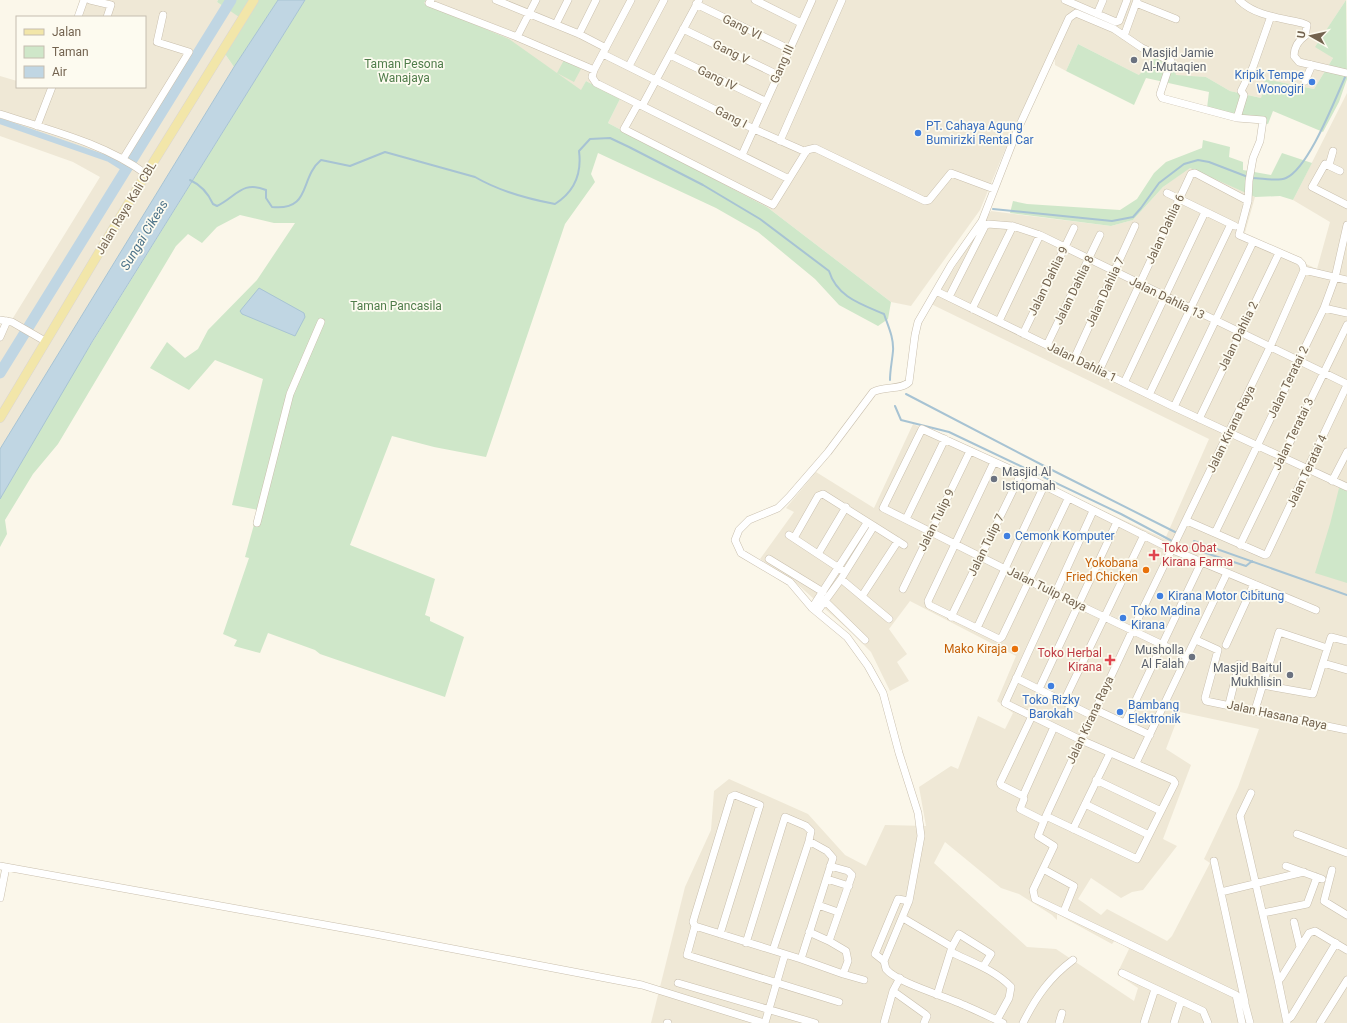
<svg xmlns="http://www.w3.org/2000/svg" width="1347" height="1023" font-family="Roboto,sans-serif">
	<rect width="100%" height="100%" fill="#fbf7ea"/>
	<path fill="#efe8d6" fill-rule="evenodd" d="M 81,0 L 218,0 L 217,2 L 240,17 L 223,51 L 234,67 L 0,449 L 0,339 L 100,177 L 73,162 L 0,136 L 0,76 L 17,81 L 17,87 L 145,87 L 145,17 L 75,17 Z
		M 426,0 L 1346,0 L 1316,46 L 1333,58 L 1314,89 L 1265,79 L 1261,98 L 1230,91 L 1206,77 L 1139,75 L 1078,44 L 1066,71 L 1055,65 L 1054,47 L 1017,121 L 980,210 L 911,306 L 891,302 L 767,207 L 608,123 L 620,99 L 586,81 L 581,91 L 548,67 L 424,3 Z
		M 1347,93 L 1347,1023 L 651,1023 L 685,887 L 711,830 L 714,791 L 729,779 L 808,814 L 845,855 L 866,866 L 885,825 L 926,826 L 919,787 L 951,766 L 958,769 L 978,716 L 1005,729 L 1013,713 L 997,701 L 1016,656 L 910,601 L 889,629 L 907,654 L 897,662 L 909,681 L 890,691 L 871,652 L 850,631 L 796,583 L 760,559 L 794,512 L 786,508 L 816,472 L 874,508 L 913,424 L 1165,539 L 1209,439 L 931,304 L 991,211 L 1111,226 L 1133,220 L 1163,187 L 1190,167 L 1255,197 L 1244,236 L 1317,269 L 1330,222 L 1293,200 ZM 1180,712 L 1259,729 L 1238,787 L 1204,859 L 1210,863 L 1172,936 L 1167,941 L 1107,909 L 1101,915 L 1078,899 L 1091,878 L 1121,898 L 1132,892 L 1143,890 L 1177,846 L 1163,839 L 1191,765 L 1166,749 ZM 945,842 L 1001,888 L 1019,894 L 1052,915 L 1057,920 L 1057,914 L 1112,944 L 1115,940 L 1129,949 L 1117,974 L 1138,988 L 1134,1001 L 1056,949 L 1027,947 L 934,863 Z"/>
	<path fill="#cfe7c9" d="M 218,0 L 278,0 L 234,67 L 223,51 L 239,17 L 217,2 Z
		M 305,0 L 426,0 L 424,3 L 509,39 L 581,90 L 586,81 L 620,99 L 608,123 L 767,207 L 891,302 L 888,319 L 878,326 L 839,305 L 815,279 L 758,232 L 716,208 L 598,153 L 591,174 L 595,182 L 565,224 L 486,457 L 434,447 L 392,436 L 350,545 L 435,579 L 425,615 L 430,617 L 430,621 L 464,637 L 445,697 L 320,654 L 315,650 L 268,633 L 260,653 L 234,646 L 237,640 L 223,634 L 249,558 L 245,557 L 258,510 L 232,505 L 263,379 L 215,360 L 189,390 L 150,368 L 167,342 L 185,358 L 198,349 L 208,330 L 257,280 L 295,223 L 274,223 L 240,215 L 217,227 L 202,243 L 188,234 L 176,246 L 58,444 L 33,474 L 5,520 L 7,534 L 0,547 L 0,499 L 75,370 Z
		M 1346,0 L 1347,79 L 1339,102 L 1323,132 L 1273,111 L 1268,124 L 1207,108 L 1209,92 L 1146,78 L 1134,105 L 1066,71 L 1078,44 L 1139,75 L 1155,58 L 1172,62 L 1176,75 L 1206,77 L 1230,91 L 1261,98 L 1265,79 L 1314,89 L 1333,58 L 1315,47 Z
		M 564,60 L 581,69 L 574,82 L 557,73 Z
		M 1203,140 L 1230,147 L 1229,157 L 1243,162 L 1243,170 L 1271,175 L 1282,153 L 1312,163 L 1293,200 L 1280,196 L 1255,197 L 1190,168 L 1163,187 L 1133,220 L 1111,226 L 1010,213 L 1013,201 L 1027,204 L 1120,210 L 1137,199 L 1154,173 L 1166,162 L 1202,148 Z
		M 1340,484 L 1347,487 L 1347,583 L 1315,573 L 1330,524 Z"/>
	<path fill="#c0d6e3" stroke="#a7c3d3" d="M 278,0 L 305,0 L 92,342 L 0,499 L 0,449 L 234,67 Z
		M 259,288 L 304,313 L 305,317 L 295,336 L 242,314 L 240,311 Z"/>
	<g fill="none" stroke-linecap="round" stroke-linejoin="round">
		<path stroke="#a7c3d3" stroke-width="2" d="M 1252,178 C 1262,178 1277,182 1286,178 C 1309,168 1335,99 1346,75
			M 190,180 C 201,185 208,193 213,204 L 217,206 C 236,197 242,180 266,190 L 266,198 L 272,207 C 312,211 299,178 321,160 L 350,166 L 385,152 L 475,177 C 499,191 528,199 555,204 C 574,192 582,174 579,151 L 590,139 L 610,138 L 629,147 L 703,185 L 760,219 L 829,271 C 837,297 861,304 884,314 C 888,326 894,338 893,351 C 892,362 890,370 890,380
			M 993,209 L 1112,221 L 1133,217 L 1141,208 L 1159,183 L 1184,164 L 1198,160 L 1209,162 L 1248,177
			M 906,394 L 1050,469 L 1177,533
			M 895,406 L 901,420 L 949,432 L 1121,514 L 1172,541
			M 1194,541 L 1347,595
			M 1187,547 L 1246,566 L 1252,561"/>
		<path stroke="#c0d6e3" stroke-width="6" d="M 0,121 L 109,159 L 125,169"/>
		<path stroke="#c0d6e3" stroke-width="11" d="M 0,373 L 231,0"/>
		<defs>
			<path id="minor" d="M 90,0 L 111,5 L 107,17
				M 431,0 L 429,3 L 517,37
				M 496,0 L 579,34 L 606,48
				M 536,0 L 517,37 L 594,70
				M 631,0 L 594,70 L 592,77 L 596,83 L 789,179
				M 755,0 L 801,23
				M 1065,0 L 1116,22 L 1119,21 L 1127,0
				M 1239,0 C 1255,16 1281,18 1302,23 L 1307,25 L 1305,36 C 1298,41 1294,47 1294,56 L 1299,62 L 1347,73
				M 1136,3 L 1176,19
				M 696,4 L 789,49
				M 1097,14 L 1103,0
				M 78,17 L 84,0
				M 556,24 L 568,0
				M 683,29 L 778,75
				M 579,34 L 596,0
				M 1124,36 L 1137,0
				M 603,54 L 754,129 L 806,152
				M 670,55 L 765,101
				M 629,66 L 664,0
				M 1305,81 L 1312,65
				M 638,104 L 624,129 L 773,205 L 807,150 L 815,148 L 819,150 L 925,201 L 929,200 L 951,173 L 994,189
				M 642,106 L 699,0
				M 0,114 C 49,130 104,143 146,174
				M 1237,118 L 1244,95 L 1241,91 L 1253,67 L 1271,16
				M 37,126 L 52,87
				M 780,141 L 842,0
				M 742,155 L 812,0
				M 123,159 L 189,52 L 157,42 L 163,15
				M 1329,165 L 1333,151
				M 1340,171 L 1325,164 L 1312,187 L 1347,205
				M 1167,193 L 1235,226
				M 1304,270 L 1347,280
				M 936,291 L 1174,407 L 1347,487
				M 949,297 L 985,226 L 988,224 L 1013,226 L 1040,235 L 1347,384
				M 1324,308 L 1347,313
				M 972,309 L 1013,226
				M 0,320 L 12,322 L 45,341
				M 999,321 L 1040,235
				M 1023,334 L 1074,228
				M 0,337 L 7,321
				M 1047,345 L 1100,235
				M 1074,359 L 1135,226
				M 1099,371 L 1191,174 L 1195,173 L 1248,201
				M 1124,383 L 1205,212
				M 1149,395 L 1231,224
				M 1174,407 L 1253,242
				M 1199,419 L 1279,253
				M 994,462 L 928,601 L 929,605 L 999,639 L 1002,637 L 1068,499
				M 1332,481 L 1347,452
				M 906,519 L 945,439
				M 1187,521 L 1265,555 L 1267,554 L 1347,385
				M 257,523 L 290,394 L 321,322
				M 1215,533 L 1324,308 L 1335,278 L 1347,225
				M 789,535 L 842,570
				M 794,538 L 818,496 L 823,494 L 904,545
				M 1240,545 L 1347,325
				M 818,554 L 846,507
				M 769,559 L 823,592
				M 841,579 L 889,619
				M 903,589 L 970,451
				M 862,596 L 898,541
				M 823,599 L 865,640
				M 812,608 L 867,523
				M 817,612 L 841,579 L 874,526
				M 951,617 L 1021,474
				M 977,628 L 1044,486
				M 1196,640 L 1218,650 L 1205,698 L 1206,701 L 1347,730
				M 1226,645 L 1254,584
				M 1188,657 L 1029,581 L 883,508 L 922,429 L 1021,474 L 1173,550 L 1316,610
				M 1323,663 L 1347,670
				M 1016,678 L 1093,716
				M 1262,685 L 1313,694 L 1331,637 L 1347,641
				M 1039,689 L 1117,522
				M 1064,701 L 1144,535
				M 1229,704 L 1239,664
				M 1096,710 L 1150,735
				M 1255,710 L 1279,632 L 1327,648
				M 1032,716 L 1000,783 L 1001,785 L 1023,796 L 1024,799 L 1020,809 L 1044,821
				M 1125,723 L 1201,563
				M 1136,763 L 1227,573
				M 1096,780 L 1161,811
				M 1251,793 L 1240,816 L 1278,980
				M 1023,796 L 1054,727
				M 1085,804 L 1149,835
				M 1046,816 L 1137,859 L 1175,783 L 1173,780 L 1081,740 L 1005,703 L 1093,511
				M 1073,829 L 1110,753
				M 1297,834 L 1347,853
				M 1214,861 L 1245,1002
				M 0,866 L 370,933 L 642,985 L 764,1023
				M 1286,866 L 1322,879
				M 1043,869 L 1074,886 L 1064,911
				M 1332,870 L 1324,901 L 1347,915
				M 827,879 L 849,886
				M 1221,892 L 1304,872
				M 0,898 L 6,867
				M 818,905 L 838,912
				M 1263,913 L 1307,904 L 1317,877
				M 903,918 L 952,947
				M 1294,922 L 1300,947
				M 695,926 L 801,959 L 843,974 L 848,961 L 846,951 L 829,941 L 809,932
				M 720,934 L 760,805 L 735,795 L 731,797 L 695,915 L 693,922 L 695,926 L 687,955 L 839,1002
				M 829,941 L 852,875 L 848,871 L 830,866
				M 746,943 L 785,817 L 806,826 L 811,831 L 809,841 L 827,851 L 833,858 L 801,959
				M 773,950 L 809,841
				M 951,952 C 971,962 995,970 1011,987 L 1009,998 L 997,1020
				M 884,961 L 875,954 L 898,899 L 909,901
				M 1122,973 L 1203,1011 L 1208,1023
				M 843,974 L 864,980
				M 678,983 L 815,1023
				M 893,991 L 925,1014 L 927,1016 L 924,1023
				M 937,995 L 952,947 L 959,934 L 991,954 L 983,967
				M 1236,995 L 1242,1023
				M 1287,1020 L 1291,1017 L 1336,943
				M 667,1023 L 668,1023
				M 765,1023 L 785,954
				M 884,1023 L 893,991 L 900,978
				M 1003,1023 C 990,1017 978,1011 966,1006 C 948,997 897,983 886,969 L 884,961 L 909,901 L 921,836 L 918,813 L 899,753 L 883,693 L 868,666 L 847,637 L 812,608 L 790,582 L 741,553 L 735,540 L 739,530 L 749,520 L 778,508 L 789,497 L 828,452 L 873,392 C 884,386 902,390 909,382 L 915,335 L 918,322 L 951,265 L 982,221 L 1017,131 L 1069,18 L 1076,13 L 1114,29 L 1142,48 L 1171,61 L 1160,94 L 1162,98 L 1237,118 L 1263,120 L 1260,141 L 1253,158 L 1249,181 L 1248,201 L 1239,235 L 1299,261 L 1302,264 L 1304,270
				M 1023,1023 C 1036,997 1050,977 1073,960
				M 1059,1023 L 1062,1013
				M 1144,1023 L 1155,989
				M 1174,1023 L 1181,1001
				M 1250,1023 L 1245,1004 L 1236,995 L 1035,899 L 1033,890 L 1054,846 L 1038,836 L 1046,816 L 1133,629 L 1270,347 L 1304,270
				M 1287,1023 L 1278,980 L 1281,978 L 1309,933 L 1315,931 L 1347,950
				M 1320,1023 L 1347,980"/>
			<path id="major" d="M 0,418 L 146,174 L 254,0"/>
		</defs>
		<use href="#minor" stroke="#c9bfad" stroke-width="8"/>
		<use href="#major" stroke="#dbd6d1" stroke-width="10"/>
		<use href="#minor" stroke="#fff" stroke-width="7"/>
		<use href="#major" stroke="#f2e6a9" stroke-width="9"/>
	</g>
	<g fill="#6b7280" stroke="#fdfbf0" stroke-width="1.5">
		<circle cx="1134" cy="60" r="4"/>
		<circle cx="994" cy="479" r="4"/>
		<circle cx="1192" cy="657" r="4"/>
		<circle cx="1290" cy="675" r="4"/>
	</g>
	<g fill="#3f7fe0" stroke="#fdfbf0" stroke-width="1.5">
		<circle cx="1312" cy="82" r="4"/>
		<circle cx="918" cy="133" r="4"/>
		<circle cx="1007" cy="536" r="4"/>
		<circle cx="1160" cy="596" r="4"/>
		<circle cx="1123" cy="618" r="4"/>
		<circle cx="1051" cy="686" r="4"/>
		<circle cx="1120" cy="712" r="4"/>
	</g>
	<g fill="#e0444e" stroke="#fdfbf0" stroke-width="1.5">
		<path d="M1152 549h4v4h4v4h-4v4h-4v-4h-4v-4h4z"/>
		<path d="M1108 654h4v4h4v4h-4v4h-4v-4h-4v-4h4z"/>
	</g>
	<g fill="#e8710a" stroke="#fdfbf0" stroke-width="1.5">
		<circle cx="1146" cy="570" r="4"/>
		<circle cx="1015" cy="649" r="4"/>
	</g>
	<g text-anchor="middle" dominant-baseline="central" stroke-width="3.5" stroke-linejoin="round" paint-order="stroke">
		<g font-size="12" fill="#73634f" stroke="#fdfbf0">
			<text transform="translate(742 27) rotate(26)">Gang VI</text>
			<text transform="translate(731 52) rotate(26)">Gang V</text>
			<text transform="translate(782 64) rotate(-66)">Gang III</text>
			<text transform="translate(717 78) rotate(26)">Gang IV</text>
			<text transform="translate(731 117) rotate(27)">Gang I</text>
			<text transform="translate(126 208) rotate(-59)">Jalan Raya Kali CBL</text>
			<text transform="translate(1165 229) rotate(-65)">Jalan Dahlia 6</text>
			<text transform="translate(1048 281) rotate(-64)">Jalan Dahlia 9</text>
			<text transform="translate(1074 290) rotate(-64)">Jalan Dahlia 8</text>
			<text transform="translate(1105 292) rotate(-65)">Jalan Dahlia 7</text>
			<text transform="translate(1167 298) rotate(26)">Jalan Dahlia 13</text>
			<text transform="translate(1238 336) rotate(-64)">Jalan Dahlia 2</text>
			<text transform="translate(1082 362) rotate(26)">Jalan Dahlia 1</text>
			<text transform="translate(1288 382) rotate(-64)">Jalan Teratai 2</text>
			<text transform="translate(1231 429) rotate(-64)">Jalan Kirana Raya</text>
			<text transform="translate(1293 434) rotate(-64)">Jalan Teratai 3</text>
			<text transform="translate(1307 471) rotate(-65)">Jalan Teratai 4</text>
			<text transform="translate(936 520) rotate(-64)">Jalan Tulip 9</text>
			<text transform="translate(986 545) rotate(-64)">Jalan Tulip 7</text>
			<text transform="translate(1047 589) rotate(26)">Jalan Tulip Raya</text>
			<text transform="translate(1277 715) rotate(12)">Jalan Hasana Raya</text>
			<text transform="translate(1090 720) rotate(-65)">Jalan Kirana Raya</text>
		</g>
		<g font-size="12" fill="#5b616d" stroke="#fdfbf0" text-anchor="start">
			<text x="1142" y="53">Masjid Jamie<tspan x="1142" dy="14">Al-Mutaqien</tspan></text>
			<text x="1002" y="472">Masjid Al<tspan x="1002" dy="14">Istiqomah</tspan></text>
			<text x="1184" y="650" text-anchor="end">Musholla<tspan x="1184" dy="14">Al Falah</tspan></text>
			<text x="1282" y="668" text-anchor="end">Masjid Baitul<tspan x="1282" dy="14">Mukhlisin</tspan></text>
		</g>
		<g font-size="12" fill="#507d4b" stroke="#fdfbf0">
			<text x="404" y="64">Taman Pesona<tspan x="404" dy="14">Wanajaya</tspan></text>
			<text x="396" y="306">Taman Pancasila</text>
		</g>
		<g font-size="12" fill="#366cbe" stroke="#fdfbf0" text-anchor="start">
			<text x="1304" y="75" text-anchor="end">Kripik Tempe<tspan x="1304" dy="14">Wonogiri</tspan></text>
			<text x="926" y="126">PT. Cahaya Agung<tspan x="926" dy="14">Bumirizki Rental Car</tspan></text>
			<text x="1015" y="536">Cemonk Komputer</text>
			<text x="1168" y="596">Kirana Motor Cibitung</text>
			<text x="1131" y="611">Toko Madina<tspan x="1131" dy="14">Kirana</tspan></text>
			<text x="1051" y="700" text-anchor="middle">Toko Rizky<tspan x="1051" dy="14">Barokah</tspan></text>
			<text x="1128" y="705">Bambang<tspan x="1128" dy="14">Elektronik</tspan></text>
		</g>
		<g font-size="12" fill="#be3a42" stroke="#fdfbf0" text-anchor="start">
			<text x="1162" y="548">Toko Obat<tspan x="1162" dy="14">Kirana Farma</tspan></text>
			<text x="1102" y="653" text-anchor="end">Toko Herbal<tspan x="1102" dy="14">Kirana</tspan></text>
		</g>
		<g font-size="12" fill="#c56008" stroke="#fdfbf0" text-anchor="end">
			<text x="1138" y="563">Yokobana<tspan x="1138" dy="14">Fried Chicken</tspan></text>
			<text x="1007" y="649">Mako Kiraja</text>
		</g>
		<g font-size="13" font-style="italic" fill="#4e748a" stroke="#fdfbf0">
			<text transform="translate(144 235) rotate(-59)">Sungai Cikeas</text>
		</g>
	</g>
	<rect x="16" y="16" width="130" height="72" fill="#fdfbf0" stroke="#c6beb0"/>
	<rect x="24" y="29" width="20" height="6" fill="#f2e6a9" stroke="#c6beb0"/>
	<text x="52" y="36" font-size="12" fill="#73634f">Jalan</text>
	<rect x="24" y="46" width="20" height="12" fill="#cfe7c9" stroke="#c6beb0"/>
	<text x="52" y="56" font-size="12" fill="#73634f">Taman</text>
	<rect x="24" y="66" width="20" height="12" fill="#c0d6e3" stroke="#c6beb0"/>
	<text x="52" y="76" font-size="12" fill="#73634f">Air</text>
	<g transform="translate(1311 36) rotate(278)" stroke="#fdfbf0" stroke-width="3" paint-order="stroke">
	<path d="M0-3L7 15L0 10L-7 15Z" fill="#73634f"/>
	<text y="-6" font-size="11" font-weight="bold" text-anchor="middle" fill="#73634f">U</text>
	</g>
</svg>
